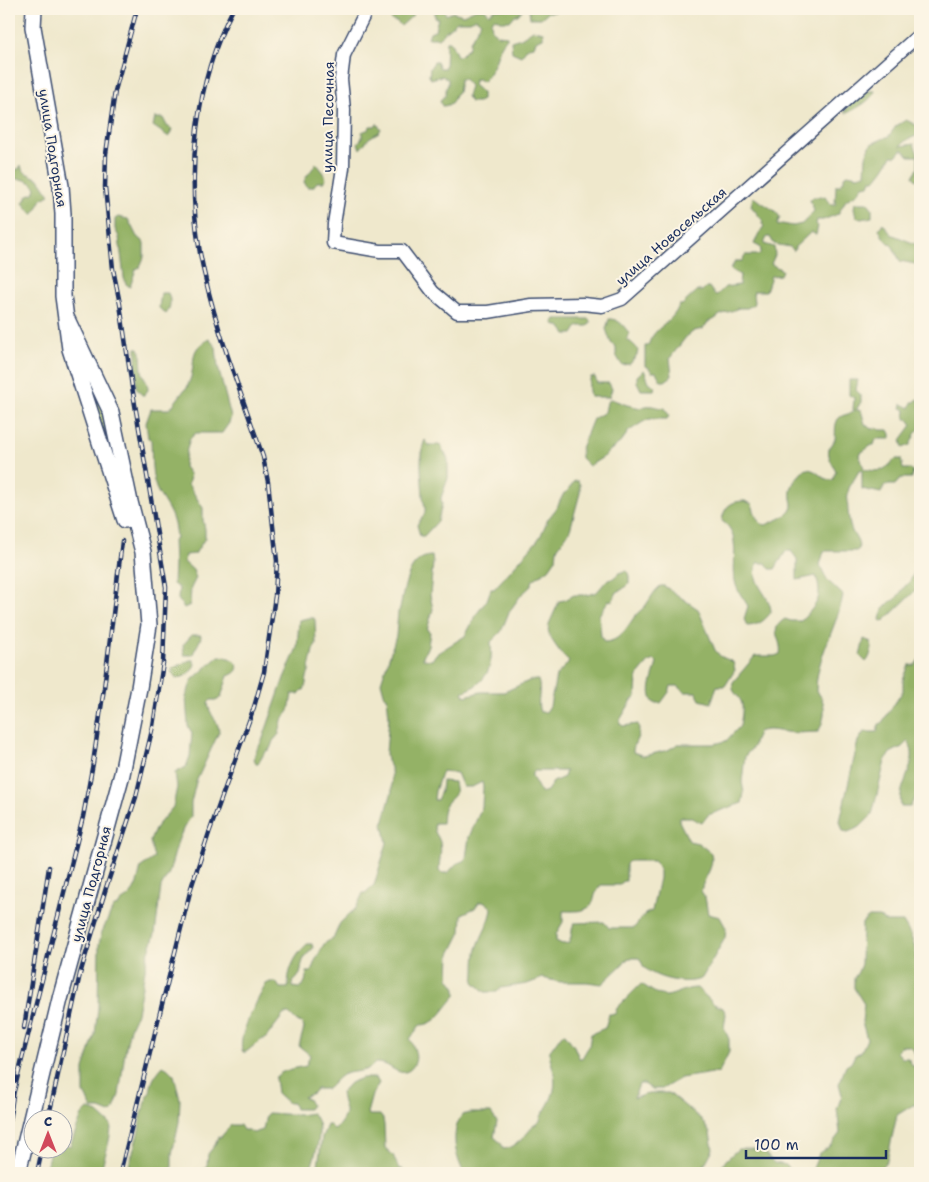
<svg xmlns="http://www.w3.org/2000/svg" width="929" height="1182" font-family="'Shantell Sans',sans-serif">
	<rect width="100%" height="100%" fill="#fcf5e5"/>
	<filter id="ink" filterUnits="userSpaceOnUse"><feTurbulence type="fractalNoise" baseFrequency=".02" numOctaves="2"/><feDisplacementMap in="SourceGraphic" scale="10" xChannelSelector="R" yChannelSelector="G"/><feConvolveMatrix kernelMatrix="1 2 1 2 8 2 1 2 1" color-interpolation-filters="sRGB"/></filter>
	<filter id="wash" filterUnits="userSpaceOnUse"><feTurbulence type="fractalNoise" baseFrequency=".0096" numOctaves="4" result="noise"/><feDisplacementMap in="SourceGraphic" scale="20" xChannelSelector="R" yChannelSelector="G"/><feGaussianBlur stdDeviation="1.12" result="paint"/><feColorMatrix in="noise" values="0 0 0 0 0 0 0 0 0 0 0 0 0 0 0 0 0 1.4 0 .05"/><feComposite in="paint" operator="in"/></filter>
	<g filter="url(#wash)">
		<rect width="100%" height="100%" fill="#efe8cc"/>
		<path fill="#bbd074" stroke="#6b8069" d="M 74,345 L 109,420 L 121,489 Z"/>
		<path fill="#94b266" stroke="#587062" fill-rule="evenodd" d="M 391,9 L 415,9 L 413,15 L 401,26 L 396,21 L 393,21 L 387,15 L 387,12 Z
			M 440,9 L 444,9 L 446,15 L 453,12 L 463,15 L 476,9 L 485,9 L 489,14 L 495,9 L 523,9 L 518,15 L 515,15 L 510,21 L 500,21 L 495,18 L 491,21 L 492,30 L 498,35 L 507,36 L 507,38 C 501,44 498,52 496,60 C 493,68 488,75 483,82 L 478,79 L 475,79 L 473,85 L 482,93 L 482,100 L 478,102 L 470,102 L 467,96 L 470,86 L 464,79 L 460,79 L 458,93 L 456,93 C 453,101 451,106 442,106 L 440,100 L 445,96 L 446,88 L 448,85 L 448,79 L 442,76 L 431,79 L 429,76 L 430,68 L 434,62 L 437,62 L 440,68 L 445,68 L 446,41 L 450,41 L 457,56 L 460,56 L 469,47 L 470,41 L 481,22 L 476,18 L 470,21 L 457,21 L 438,38 L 428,38 L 430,32 L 435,30 L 438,18 L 435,18 L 435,12 Z
			M 529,9 L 558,9 L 555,12 L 548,12 L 541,18 L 530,18 Z
			M 533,30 L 543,32 L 543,38 L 536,41 L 534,46 L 528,47 L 521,56 L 512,52 L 511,41 L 521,38 Z
			M 867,91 L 875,91 C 871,101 857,108 847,113 L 844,112 C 851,101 859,100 867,91 Z
			M 155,118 L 163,118 L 167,126 L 172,129 L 169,137 L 153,126 Z
			M 906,120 L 918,126 L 918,135 L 905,141 L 900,146 L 914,144 L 918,154 L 920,154 L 920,180 L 916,180 L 913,176 L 918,168 L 918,156 L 909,156 L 904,150 L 901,150 L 896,156 L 892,156 L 883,170 L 875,180 L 871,180 L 869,185 L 863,186 L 857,194 L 846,200 L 838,214 L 823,220 L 817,220 L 816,224 L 818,226 L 816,235 L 811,232 L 795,247 L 794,251 L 790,247 L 774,244 L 770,237 L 767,237 L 764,244 L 774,247 L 775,255 L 771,264 L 782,270 L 780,275 L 771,276 L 766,291 L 754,291 L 753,295 L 754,302 L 753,305 L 747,308 L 739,308 L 720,315 L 715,319 L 708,322 L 703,329 L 694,331 L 686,337 L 670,358 L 672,376 L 665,381 L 661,381 L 656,372 L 652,372 L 648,367 L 645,366 L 645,346 L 648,346 C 653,326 674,323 679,305 L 682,305 L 697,291 L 702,291 L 706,287 L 709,287 L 714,294 L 717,295 L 725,287 L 739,285 L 740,275 L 731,270 L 730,267 L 732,267 L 735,261 L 742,261 L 745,255 L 759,255 L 761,251 L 760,247 L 754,244 L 758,235 L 764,226 L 762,224 L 763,221 L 751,206 L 753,197 L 775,211 L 780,217 L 777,224 L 778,226 L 782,224 L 793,226 L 802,224 L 814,211 L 810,200 L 813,197 L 825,197 L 831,205 L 835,205 L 836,185 L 840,185 L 844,180 L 844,176 L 848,174 L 857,176 L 865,174 L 866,156 L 871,144 L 889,136 L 896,126 Z
			M 377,123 L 381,129 L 379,132 L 369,138 L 360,149 L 358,143 L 362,138 L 362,132 L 369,129 L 370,126 L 375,126 Z
			M 316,163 L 324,173 L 326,179 L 324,182 L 317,182 L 313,187 L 307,187 L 304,182 C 306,175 312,171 316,163 Z
			M 21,165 L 22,169 L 26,173 L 39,179 L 50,195 L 42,199 L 34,214 L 32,214 L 23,203 L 28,195 L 34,193 L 36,188 C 29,178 20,179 9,179 L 9,170 L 19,169 Z
			M 855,203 L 868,203 L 872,208 L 872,217 L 861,219 L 856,217 L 854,208 Z
			M 118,217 L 128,219 L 137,237 L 142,240 L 144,243 L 144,257 L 140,267 L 136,269 L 130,287 L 126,284 L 124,278 L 119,237 L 115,229 L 115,219 Z
			M 883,223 L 891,234 L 920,246 L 920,265 L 900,261 L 893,247 L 883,237 L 879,229 Z
			M 161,293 L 168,293 C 171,300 171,308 166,314 L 159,308 Z
			M 555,319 L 588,319 L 591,322 L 588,326 L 578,326 L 573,334 L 566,334 L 560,326 L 556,326 L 553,322 Z
			M 609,319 C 619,319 623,325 629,333 L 627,339 C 638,349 643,349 630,364 L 622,365 L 616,355 L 616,347 L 611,343 L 606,329 Z
			M 209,339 L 216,347 L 218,367 L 231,417 L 229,423 L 222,433 L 196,433 C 194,435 192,436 190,439 C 188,442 184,463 184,467 C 190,474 191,476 188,484 L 203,508 L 203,520 L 205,529 L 205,538 L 195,554 L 185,555 L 184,562 L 193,570 L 196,578 L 191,588 L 190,605 L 184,608 L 178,599 L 179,588 L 173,584 L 174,564 L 173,540 L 176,538 C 174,516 170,512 159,494 C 150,479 152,456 151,439 L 148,438 L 146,423 L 151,409 L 170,409 L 185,389 L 187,388 C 188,384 190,381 191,377 C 196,357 189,350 209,339 Z
			M 136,348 L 139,348 C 142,355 141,362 142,370 C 143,377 148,382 148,390 L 144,395 L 142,395 L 136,388 Z
			M 644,370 L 649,382 L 655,387 L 654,390 L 641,390 L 637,382 L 637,376 Z
			M 591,377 L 595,377 L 597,383 L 609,383 L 612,389 L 609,397 L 591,397 C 588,392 588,383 591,377 Z
			M 849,380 L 858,380 L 856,390 L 861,395 L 861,402 L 856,410 L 861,410 L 865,424 L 871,429 L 877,428 L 881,430 L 889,430 L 891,434 L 891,439 L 876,439 L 874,445 L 872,445 L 859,454 C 859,460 863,463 864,469 C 879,472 884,472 895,459 L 901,459 L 903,469 L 909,469 L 913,471 L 912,478 L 901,478 L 895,485 L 885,485 L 881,493 L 862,489 L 862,470 L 859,471 C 856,477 852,482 849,488 C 846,496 848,523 852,531 C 855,538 859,540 859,549 L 856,551 L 824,551 L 820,565 L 827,580 L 843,595 C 837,628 816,657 816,691 C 828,701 825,721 818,732 C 807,732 796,734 786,732 C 776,731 768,728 758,732 L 753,747 L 745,756 L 742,782 L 744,793 L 742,803 L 708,815 L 702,823 L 689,817 L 680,817 L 679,821 L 689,841 L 698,843 L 711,853 C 715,869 704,875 701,891 L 705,897 L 708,914 L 720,917 L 726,928 L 725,938 L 702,978 C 689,986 656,979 645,968 C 642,966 642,961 639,958 L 629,958 L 602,984 L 587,982 L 559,982 L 543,978 L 527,984 L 501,988 L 497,992 L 485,992 L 474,982 C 476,971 474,960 477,949 C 481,935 491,922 492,908 L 485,902 L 479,902 L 475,908 L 462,914 L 461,932 L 450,954 L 449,978 L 456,988 L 456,996 C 444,1007 438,1025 420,1025 L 410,1039 C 416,1051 420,1063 408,1071 C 405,1072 403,1073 400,1072 C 389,1069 390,1063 375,1063 C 367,1074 352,1070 342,1075 C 337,1078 332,1085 327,1089 L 316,1089 L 313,1093 L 303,1097 L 308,1099 L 311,1105 L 308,1109 L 295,1109 L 293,1103 L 288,1103 L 277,1093 L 275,1078 C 280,1070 297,1068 306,1066 L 310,1055 L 299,1046 L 304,1028 L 302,1023 L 297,1022 L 289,1014 L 284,1014 L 265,1039 L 262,1039 L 246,1052 L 243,1052 C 235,1038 259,998 266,984 L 270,982 L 276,982 L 280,988 L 288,988 C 287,971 295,955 307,944 L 312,944 L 313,948 C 311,952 307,953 305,957 C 299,966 304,974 293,982 L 292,987 L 300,988 L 305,982 L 307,972 L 311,972 L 315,961 L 324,944 L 334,937 L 340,923 L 356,908 L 363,893 L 365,893 L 374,885 L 387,843 L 383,823 L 392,791 L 391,767 L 387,761 L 386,753 L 389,717 L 387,697 L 385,697 L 381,682 L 396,636 L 398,612 L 400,609 C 404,591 407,556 432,556 L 433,563 L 430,595 L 433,609 L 427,630 L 430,632 L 428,646 L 423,656 L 423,659 L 432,660 L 436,654 L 465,636 L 478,612 L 487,600 L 491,589 L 494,589 L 537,541 L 541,535 L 548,519 L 556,509 L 564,493 L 567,492 L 574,481 L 578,481 L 580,485 L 580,493 L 570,530 L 557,549 L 556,559 L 549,569 L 533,580 L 531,586 L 521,595 L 509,612 L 501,632 L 491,642 C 493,667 488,682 463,692 L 465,696 L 481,692 L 504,692 L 531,680 L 538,680 C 542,691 536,702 540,712 L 546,712 L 550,706 L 556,676 L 569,662 C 567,659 563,657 561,653 C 541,626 548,630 559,601 L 565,600 L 574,595 L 587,595 L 597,592 L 607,580 C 616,580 616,571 627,571 L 629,576 L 629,583 L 623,589 L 617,592 L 613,600 L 608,601 L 599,615 L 601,636 L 604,642 C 620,642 627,627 635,616 C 638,612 643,609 646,605 C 651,598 654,591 660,586 L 664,586 L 698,609 L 715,650 L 720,656 L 733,662 L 735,670 L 725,686 L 717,686 L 711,703 L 700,700 L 696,692 L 685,692 L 678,686 L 671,686 L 669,692 L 661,703 L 654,703 C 645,691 655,675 657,662 L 654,660 L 649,662 L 637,676 L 636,697 L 632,700 L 620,720 L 620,724 L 623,726 L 638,724 C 642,737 633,741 633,752 L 644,756 L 668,750 L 678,744 L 714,744 L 726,741 L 740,726 C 741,719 743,711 742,704 C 740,695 730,693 733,682 L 755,656 L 775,656 L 780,654 C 783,639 767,630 785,619 L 791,621 L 801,621 C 817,604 823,599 816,576 L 797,580 L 797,559 L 791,551 L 786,551 L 775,569 L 770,569 L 766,563 L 758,563 C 748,583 771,594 771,612 C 765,621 757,626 747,626 L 744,619 L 748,606 C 744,599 738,592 736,585 C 730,566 743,534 722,521 C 724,507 730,501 745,501 L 752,504 C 755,512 756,524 766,525 C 773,521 785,518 790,511 C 793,506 792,504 791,499 C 789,486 796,477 806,469 C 819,469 821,481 833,480 L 836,471 C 833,464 827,457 829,449 C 831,446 834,442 835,439 C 836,432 834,426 838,419 C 842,414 849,415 854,411 L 853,410 L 854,398 L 849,395 ZM 442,771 L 457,773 L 463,787 L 472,787 L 482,782 L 483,787 L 482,807 L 469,837 L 466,858 L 463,861 L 456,864 L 448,873 L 441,873 L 439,871 C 439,861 442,852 440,842 C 437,833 434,835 434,823 L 442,823 C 443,817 442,808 447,803 C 455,794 457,797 454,782 L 442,781 L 441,791 L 437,800 L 434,800 L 435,791 ZM 534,771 L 566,771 L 564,777 L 553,782 L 547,791 L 541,793 L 532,777 L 532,773 ZM 629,861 L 653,861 L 659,867 L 659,878 L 652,911 L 645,914 L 634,928 L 609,928 L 604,922 L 574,923 C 571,930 572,937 569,943 L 562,944 L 556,941 L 556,934 L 563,922 L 563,911 C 574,911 591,913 594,899 C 595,894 597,889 601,885 L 620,885 L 623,881 L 626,881 L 626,864 Z
			M 918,398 L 920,403 L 920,428 L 915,434 L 910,445 L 903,448 L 901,440 L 912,425 L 908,419 L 905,419 L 906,410 L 901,408 L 902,404 L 910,408 L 912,402 L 915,402 Z
			M 611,399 L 627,405 L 641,408 C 649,403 656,408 665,408 L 669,416 L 667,419 L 649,419 L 643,422 L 629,431 L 621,442 L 608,452 L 605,456 L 589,466 L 581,458 L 581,448 L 593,419 L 605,412 L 607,402 Z
			M 425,440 L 428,445 L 440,445 L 448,459 L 448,478 L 441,498 L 442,504 L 438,521 L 424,536 L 420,536 L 417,525 C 419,521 422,518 424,515 C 427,509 423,502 423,496 C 422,479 418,456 425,440 Z
			M 920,569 L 920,586 L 884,621 L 881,621 L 880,619 L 883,609 L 891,601 L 895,600 L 905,586 L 909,583 L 915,571 Z
			M 308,618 L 314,618 L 315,620 L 316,644 L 313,650 L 309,668 L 310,670 C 306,675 307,684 304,690 L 302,690 L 299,694 L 292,694 L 289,711 L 282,720 L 279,734 L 273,741 L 270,749 L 265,752 L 258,764 L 256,764 C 251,756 258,748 262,741 L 284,678 L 297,648 L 299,620 Z
			M 192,635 L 201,635 C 201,642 195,647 193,655 L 184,655 L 183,645 Z
			M 864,639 L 871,642 C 872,648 871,657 866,662 L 860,656 Z
			M 219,656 C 233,656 248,669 228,676 L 221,697 L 218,700 L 211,700 L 208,703 C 209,715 219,721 219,732 L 196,782 L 191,803 L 191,817 L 184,827 L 178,841 L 169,873 L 161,887 L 155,934 L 148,954 L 137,1013 L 130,1028 L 125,1052 L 119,1095 L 114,1109 L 110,1113 L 100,1109 L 92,1109 L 84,1093 L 84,1069 L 95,1034 L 98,1008 L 99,944 L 102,932 L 113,908 L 119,905 C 121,900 123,901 128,897 C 137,889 138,879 141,867 L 154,858 L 150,841 L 156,827 L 173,807 L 177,787 L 175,773 L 186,767 L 190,756 L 192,733 L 188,726 L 186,697 L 192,680 Z
			M 920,658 L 920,791 L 912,803 L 910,807 L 901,807 C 896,784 922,763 908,741 L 902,747 L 890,753 L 885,761 L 872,815 L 860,827 L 848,832 L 843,831 L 840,821 L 858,741 L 864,732 L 877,732 L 879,724 L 881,724 L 903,691 L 903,680 L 909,665 L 915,665 Z
			M 190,660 L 193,660 L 195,664 C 192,672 186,678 176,678 L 172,672 L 173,668 Z
			M 869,917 L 879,917 L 885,922 L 903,922 L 910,934 L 915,948 L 916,961 L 920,969 L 920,1068 L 918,1067 L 919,1078 L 920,1078 L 920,1105 L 913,1105 L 897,1115 L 887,1160 L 877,1173 L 811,1173 L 819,1154 L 831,1145 L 840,1133 L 837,1109 L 842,1095 L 839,1084 L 846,1066 L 851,1063 L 855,1055 L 861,1052 L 867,1039 L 862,1022 L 864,1004 L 854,988 L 854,978 L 858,972 L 861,964 L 862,923 ZM 900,1046 L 910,1046 L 913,1049 L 918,1063 L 916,1066 L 913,1066 L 908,1058 L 902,1058 L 897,1052 Z
			M 641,984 C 649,988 657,996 666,996 C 676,995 684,988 697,988 L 714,1004 L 723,1008 L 726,1014 L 724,1028 L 729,1039 L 729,1052 L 719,1072 L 681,1078 L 662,1089 L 652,1089 L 644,1084 L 639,1084 L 634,1098 L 651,1093 L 669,1093 L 701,1119 L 710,1133 L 713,1149 L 700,1173 L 464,1173 C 455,1156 450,1132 462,1115 L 470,1113 L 491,1113 L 497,1122 L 494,1137 L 501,1143 L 503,1149 C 515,1149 526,1135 533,1126 C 535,1124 538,1124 539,1122 C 541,1120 540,1117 542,1115 C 547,1107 552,1099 554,1090 C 557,1076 551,1065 549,1052 L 562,1034 L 565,1034 L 574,1046 L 579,1058 L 582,1058 L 589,1046 L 591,1034 L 605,1028 L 609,1014 L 615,1014 L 617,1008 Z
			M 163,1066 L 168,1069 L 174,1075 L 180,1099 L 179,1122 L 172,1154 L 172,1173 L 127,1173 L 139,1130 L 141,1113 L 146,1103 L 147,1095 L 150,1093 C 151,1081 155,1075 163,1066 Z
			M 362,1078 L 376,1078 L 379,1083 L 372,1095 L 367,1113 L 369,1115 L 380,1115 L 383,1119 L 384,1125 L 385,1148 L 393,1155 L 399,1169 L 402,1169 L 404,1173 L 317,1173 L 322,1137 L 327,1125 L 330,1125 L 335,1130 C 351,1110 344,1114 341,1093 L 350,1083 Z
			M 88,1109 L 98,1113 L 111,1125 C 111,1139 104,1159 100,1173 L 68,1173 L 64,1166 L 57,1173 L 45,1173 L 50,1150 L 62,1150 L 63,1144 L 70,1146 L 82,1115 Z
			M 268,1113 L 299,1115 L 312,1113 C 327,1128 314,1155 310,1173 L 202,1173 L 207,1165 L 208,1154 L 215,1145 L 218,1137 L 221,1137 L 231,1125 L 240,1125 L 243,1130 L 248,1130 L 253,1133 L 263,1130 L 266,1115 Z
			M 738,1149 L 761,1149 L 774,1163 L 786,1165 L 793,1173 L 718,1173 L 726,1160 Z"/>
	</g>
	<g filter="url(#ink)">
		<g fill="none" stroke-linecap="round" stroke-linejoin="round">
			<defs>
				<path id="minor" d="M 367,9 L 344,55 L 341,79 L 344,110 L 343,168 L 334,224 L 333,243 L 380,251 L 402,251 L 433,292 L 457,312 L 488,312 L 531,305 L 583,304 L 602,306 L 622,299 L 920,34"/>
				<path id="major" d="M 34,9 L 33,27 L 61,186 L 63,214 L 63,296 L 70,349 L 125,520
					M 18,1173 L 60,999 L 122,774 L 139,688 L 149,625 L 143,552 L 130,502 L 111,412 L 66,317"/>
			</defs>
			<use href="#minor" stroke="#3b4b6e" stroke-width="15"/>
			<use href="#major" stroke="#3b4b6e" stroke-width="18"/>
			<use href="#minor" stroke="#fff" stroke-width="12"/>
			<use href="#major" stroke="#fff" stroke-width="15"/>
			<defs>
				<path id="rail" d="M 24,1028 L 49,867
					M 14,1091 L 83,817 L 93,763 L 104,688 L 122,541
					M 48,1120 L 80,974 L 106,888 L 136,797 L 153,726 L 163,663 L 166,587 L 132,387 L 120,304 L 113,269 L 105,187 L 106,154 L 115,91 L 137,9
					M 9,1121 L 15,1084
					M 37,1173 L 42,1150
					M 120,1173 L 191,888 L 209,833 L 254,707 L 264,672 L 275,596 L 277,561 L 268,482 L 263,457 C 240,390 213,323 200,253 C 186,173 195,82 233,9"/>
			</defs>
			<use href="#rail" stroke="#1b2f5e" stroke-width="4.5"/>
			<use href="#rail" stroke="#fcf5e5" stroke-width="2.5" stroke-dasharray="8" stroke-linecap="butt"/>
		</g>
	</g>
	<g text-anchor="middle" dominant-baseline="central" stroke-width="4" stroke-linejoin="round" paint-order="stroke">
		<g font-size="14" fill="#1b2f5e" stroke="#fcf5e5">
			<text transform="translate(328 117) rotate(-89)">улица Песочная</text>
			<text transform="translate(53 148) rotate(81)">улица Подгорная</text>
			<text transform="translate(671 236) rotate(-41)">улица Новосельская</text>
			<text transform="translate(91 884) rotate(-75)">улица Подгорная</text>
		</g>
	</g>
	<rect width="929" height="1182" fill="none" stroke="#fcf5e5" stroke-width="30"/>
	<g transform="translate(48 1134)"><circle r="24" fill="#fcf5e5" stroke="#a2a6af"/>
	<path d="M0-4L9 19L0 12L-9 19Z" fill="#d1495b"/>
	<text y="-8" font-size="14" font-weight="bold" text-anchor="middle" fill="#1b2f5e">С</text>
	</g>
	<path d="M746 1150v8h140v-8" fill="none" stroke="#1b2f5e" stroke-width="2.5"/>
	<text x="754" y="1150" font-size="15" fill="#1b2f5e" stroke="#fcf5e5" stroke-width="4" paint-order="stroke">100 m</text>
</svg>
